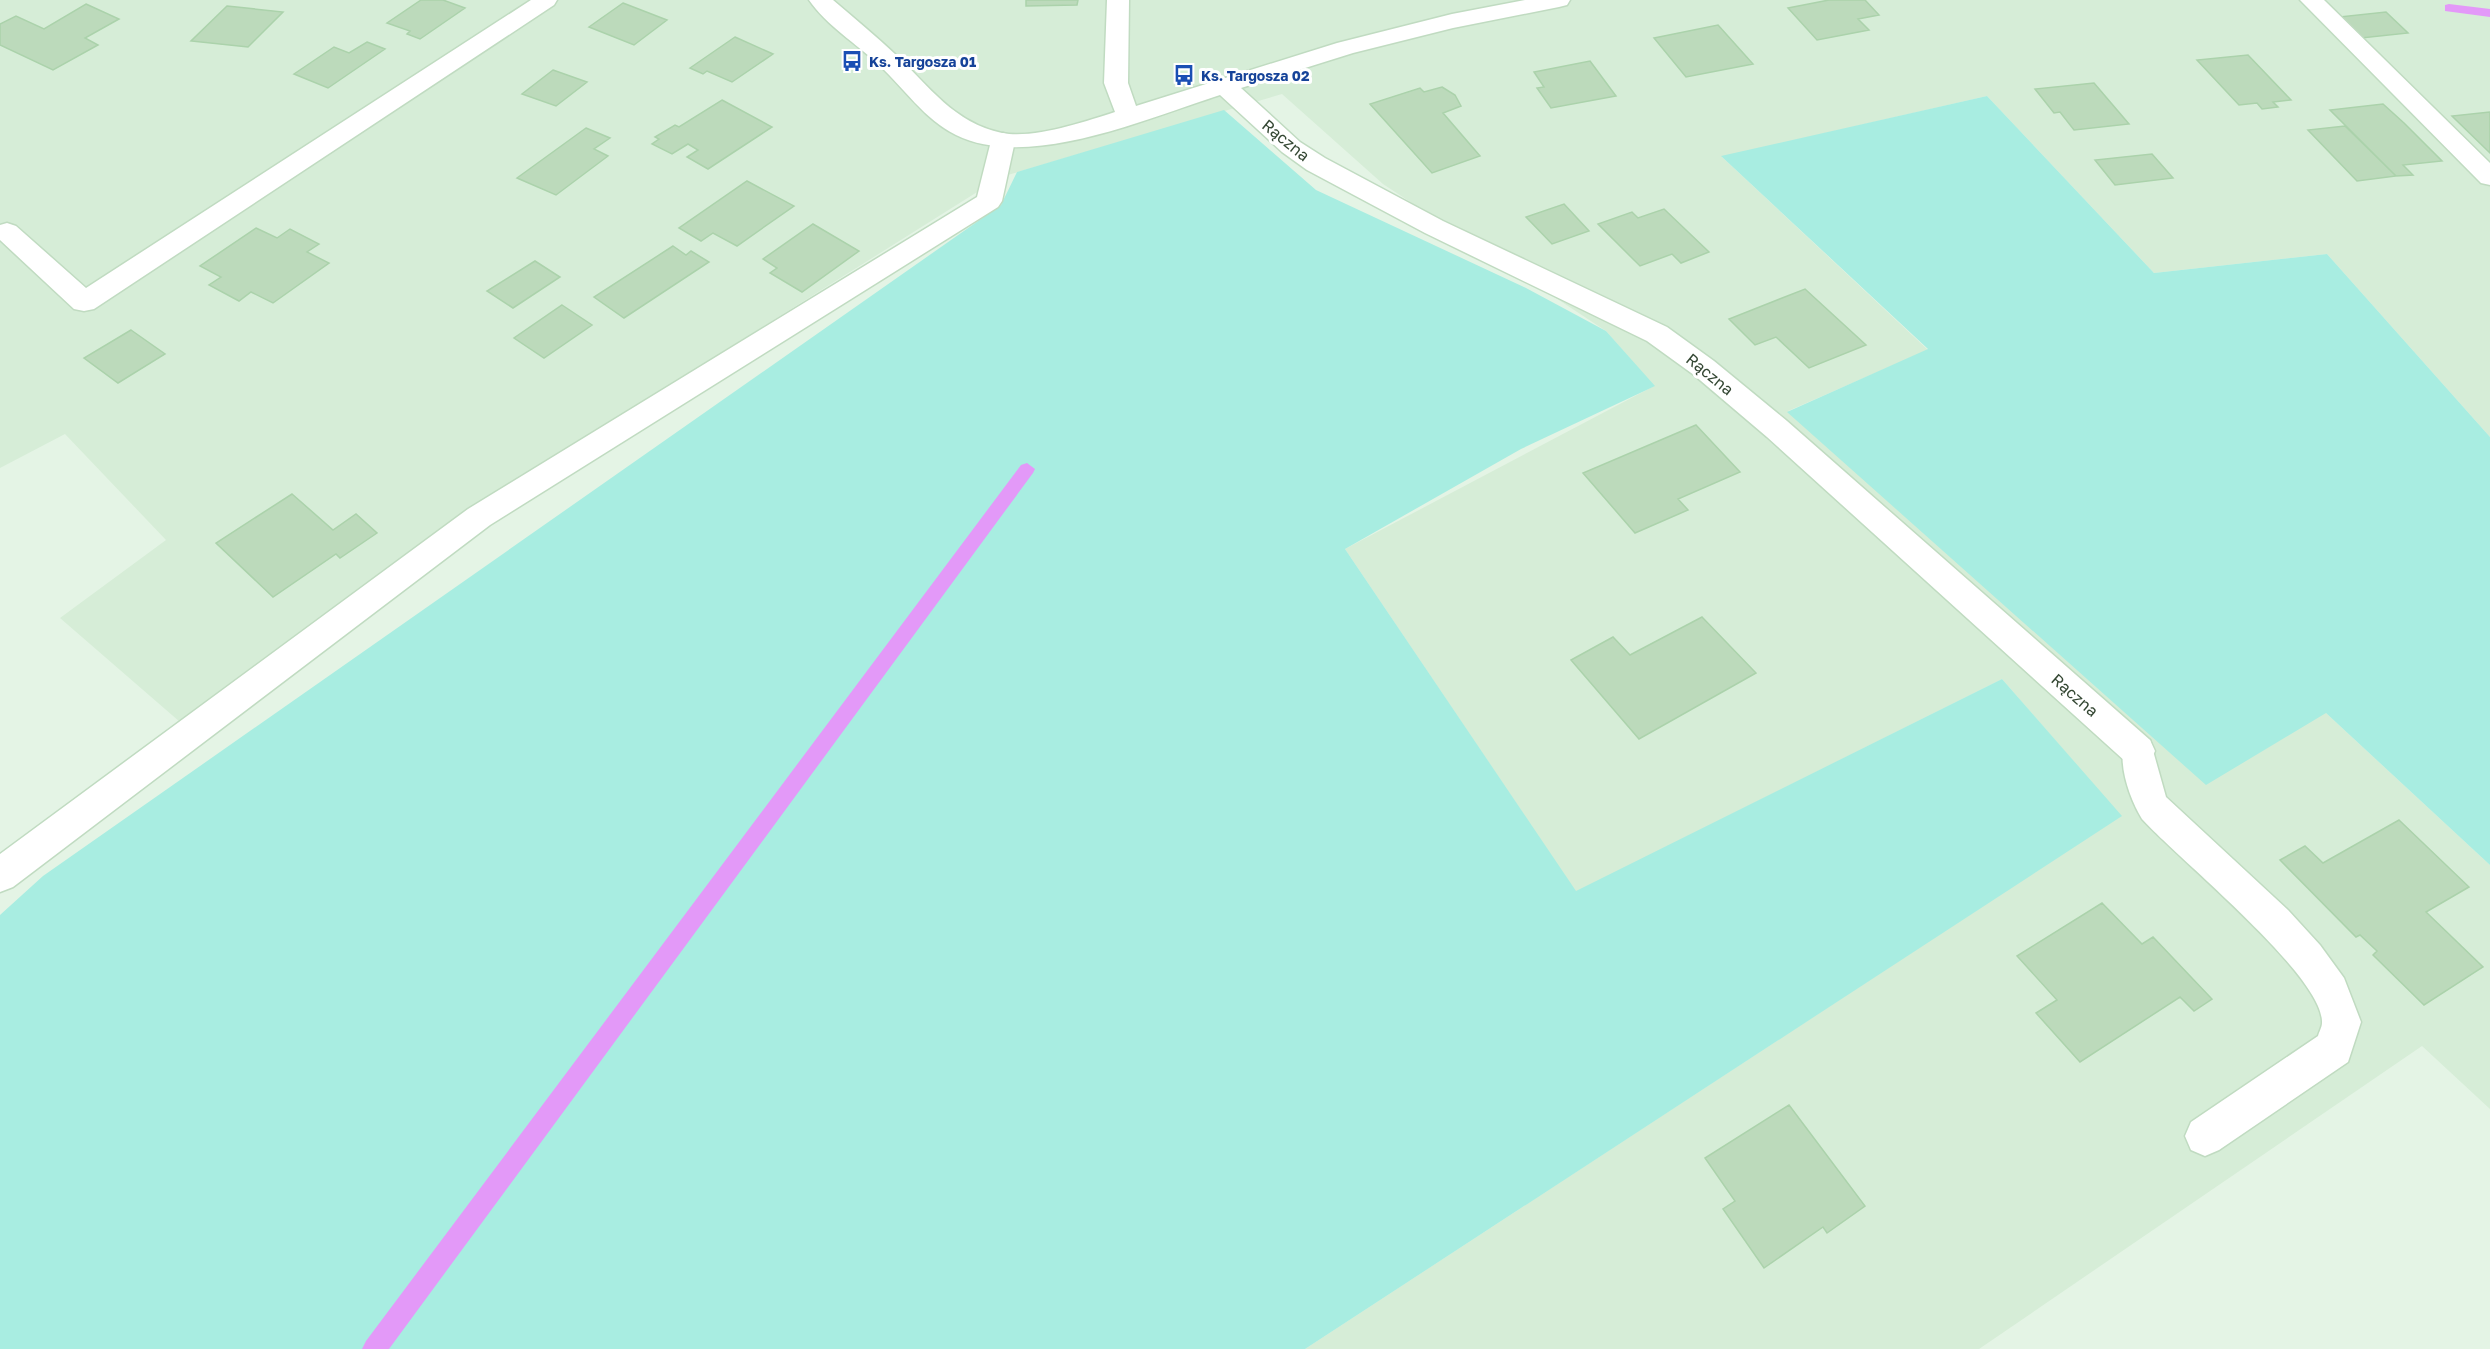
<svg xmlns="http://www.w3.org/2000/svg" width="2490" height="1349" font-family="'Golos Text',sans-serif">
	<rect width="100%" height="100%" fill="#e4f4e5"/>
	<path fill="#d6edd7" d="M 0,0 L 2490,0 L 2490,437 L 2327,254 L 2154,273 L 1987,96 L 1722,157 L 1928,350 L 1788,411 L 2326,713 L 2490,865 L 2490,1109 L 2422,1046 L 1979,1349 L 1305,1349 L 2121,816 L 2002,679 L 1576,892 L 1345,549 L 1654,386 L 1606,331 L 1383,184 L 1282,94 L 1001,177 L 470,511 L 180,722 L 60,618 L 166,540 L 65,434 L 0,468 Z"/>
	<path fill="#a8ede1" d="M 1987,96 L 2154,273 L 2327,254 L 2490,437 L 2490,865 L 2326,713 L 2206,785 L 1787,412 L 1928,349 L 1721,156 Z
		M 1224,110 L 1316,190 L 1526,288 L 1606,331 L 1655,386 L 1521,449 L 1345,549 L 1576,891 L 2002,679 L 2122,816 L 1305,1349 L 0,1349 L 0,915 L 43,876 L 1001,205 L 1017,172 Z"/>
	<g fill="none" stroke-linecap="round" stroke-linejoin="round">
		<path fill="#e399f8" fill-rule="evenodd" d="M 2449,4 L 2490,9 L 2490,17 L 2445,11 L 2445,5 Z
			M 1027,463 L 1035,469 L 1033,473 L 389,1349 L 362,1349 L 366,1341 L 1021,465 Z"/>
	</g>
	<path fill="#bcdabb" stroke="#abd2ab" stroke-width="1.5" d="M 421,0 L 443,0 L 465,8 L 420,39 L 407,34 L 410,31 L 387,23 Z
		M 1026,0 L 1078,0 L 1077,5 L 1026,6 Z
		M 1829,0 L 1865,0 L 1879,15 L 1858,19 L 1869,30 L 1817,40 L 1788,8 Z
		M 623,3 L 667,20 L 634,45 L 589,27 Z
		M 86,4 L 119,19 L 85,38 L 98,45 L 53,70 L 0,45 L 0,24 L 16,16 L 44,29 Z
		M 227,6 L 283,12 L 248,47 L 191,41 Z
		M 2386,12 L 2408,33 L 2361,38 L 2339,17 Z
		M 1718,25 L 1753,64 L 1686,77 L 1654,38 Z
		M 735,37 L 773,54 L 732,82 L 707,71 L 703,74 L 690,68 Z
		M 367,42 L 385,49 L 328,88 L 294,74 L 334,47 L 349,53 Z
		M 2248,55 L 2291,100 L 2273,102 L 2278,107 L 2262,109 L 2257,103 L 2239,105 L 2197,60 Z
		M 1590,61 L 1616,96 L 1551,108 L 1537,88 L 1544,87 L 1534,72 Z
		M 553,70 L 587,82 L 556,106 L 522,94 Z
		M 2094,83 L 2129,124 L 2074,130 L 2060,112 L 2054,113 L 2035,89 Z
		M 1442,87 L 1455,95 L 1461,106 L 1443,113 L 1480,156 L 1432,173 L 1370,104 L 1420,88 L 1424,92 Z
		M 722,100 L 772,127 L 708,169 L 687,157 L 698,150 L 688,144 L 672,154 L 652,144 L 659,139 L 655,137 L 675,125 L 679,127 Z
		M 2383,104 L 2404,123 L 2442,161 L 2403,165 L 2413,175 L 2396,176 L 2330,110 Z
		M 2490,112 L 2490,153 L 2452,116 Z
		M 2345,126 L 2396,176 L 2357,181 L 2308,130 Z
		M 586,128 L 610,138 L 594,149 L 608,156 L 556,195 L 517,178 Z
		M 2152,154 L 2173,178 L 2115,185 L 2095,160 Z
		M 747,181 L 794,206 L 737,246 L 713,233 L 701,241 L 679,228 Z
		M 1564,204 L 1589,231 L 1552,244 L 1526,217 Z
		M 1664,209 L 1709,252 L 1681,263 L 1672,254 L 1640,266 L 1598,224 L 1632,212 L 1638,218 Z
		M 813,224 L 859,251 L 802,292 L 770,273 L 777,268 L 763,259 Z
		M 256,228 L 277,238 L 290,229 L 319,244 L 307,252 L 329,263 L 273,303 L 251,292 L 239,301 L 209,285 L 221,277 L 200,266 Z
		M 673,246 L 686,255 L 691,251 L 709,262 L 624,318 L 594,297 Z
		M 535,261 L 560,277 L 513,308 L 487,291 Z
		M 1805,289 L 1866,345 L 1809,368 L 1776,337 L 1755,345 L 1729,319 Z
		M 562,305 L 592,325 L 544,358 L 514,338 Z
		M 131,330 L 165,354 L 118,383 L 84,358 Z
		M 1696,425 L 1740,472 L 1678,499 L 1688,510 L 1635,533 L 1583,473 Z
		M 292,494 L 333,530 L 356,514 L 377,533 L 340,558 L 336,554 L 273,597 L 216,543 Z
		M 1702,617 L 1756,673 L 1639,739 L 1571,660 L 1613,637 L 1630,655 Z
		M 2399,820 L 2469,887 L 2426,912 L 2483,967 L 2424,1005 L 2373,955 L 2377,951 L 2360,935 L 2356,937 L 2280,860 L 2305,846 L 2323,863 Z
		M 2102,903 L 2142,944 L 2153,937 L 2212,999 L 2194,1011 L 2180,997 L 2080,1062 L 2036,1013 L 2057,1000 L 2017,956 Z
		M 1789,1105 L 1865,1206 L 1827,1233 L 1823,1227 L 1764,1268 L 1723,1209 L 1735,1201 L 1705,1158 Z"/>
	<g fill="none" stroke-linecap="round" stroke-linejoin="round">
		<defs>
			<path id="service" d="M 531,0 L 557,0 L 554,5 L 94,309 L 84,311 L 74,309 L 0,240 L 0,225 L 7,223 L 16,226 L 86,288 Z
				M 2300,0 L 2324,0 L 2490,163 L 2490,185 L 2481,183 Z
				M 1003,133 L 1012,136 L 1015,141 L 1002,201 L 998,207 L 490,525 L 13,887 L 0,892 L 0,854 L 468,509 L 977,197 L 991,141 L 994,136 Z
				M 2138,736 L 2150,740 L 2166,797 L 2288,910 L 2320,945 L 2344,978 L 2361,1022 L 2348,1062 L 2219,1150 L 2205,1156 L 2191,1150 L 2185,1136 L 2191,1122 L 2318,1036 C 2319,1032 2322,1027 2322,1023 C 2324,976 2176,857 2142,819 C 2130,799 2116,762 2126,740 Z"/>
			<path id="minor" d="M 809,0 L 833,0 C 854,18 876,36 896,55 C 929,86 954,123 1002,133 C 1034,139 1084,122 1115,112 L 1104,83 L 1107,0 L 1129,0 L 1128,83 L 1136,106 L 1337,43 L 1452,14 L 1525,0 L 1570,0 L 1567,5 L 1559,7 L 1453,28 L 1353,53 L 1241,88 L 1300,142 L 1325,158 L 1443,221 L 1667,327 L 1714,361 L 1787,421 L 2150,740 L 2155,751 L 2150,762 L 2138,766 L 2126,762 L 1767,437 L 1694,375 L 1647,341 L 1425,233 L 1307,170 L 1282,152 L 1220,95 C 1148,118 1028,171 956,135 C 924,119 904,88 879,65 C 857,44 826,25 809,0 Z"/>
		</defs>
		<use href="#service" stroke="#c0dbc1" stroke-width="3"/>
		<use href="#minor" stroke="#c0dbc1" stroke-width="3"/>
		<use href="#service" fill="#fff" fill-rule="evenodd"/>
		<use href="#minor" fill="#fff" fill-rule="evenodd"/>
	</g>
	<defs>
		<symbol id="bus-bare" viewBox="-9 -9 18 18"><path d="M-5-6H5V4H4V6H2V4H-2V6H-4V4H-5ZM-3.5-4V0h7V-4ZM-3.5 1.2v1.5H-2V1.2ZM2 1.2v1.5H3.5V1.2Z" fill="#1a4fb4" stroke="#fff" stroke-width="2.5" paint-order="stroke"/></symbol>
	</defs>
	<g fill-rule="evenodd">
		<use href="#bus-bare" x="837" y="46" width="30" height="30"/>
		<use href="#bus-bare" x="1169" y="60" width="30" height="30"/>
	</g>
	<g text-anchor="middle" dominant-baseline="central" stroke-width="6" stroke-linejoin="round" paint-order="stroke">
		<g font-size="14" font-weight="bold" fill="#164399" stroke="#fff" text-anchor="start">
			<text x="869" y="61">Ks. Targosza 01</text>
			<text x="1201" y="75">Ks. Targosza 02</text>
		</g>
		<g font-size="16" fill="#344733" stroke="#fff">
			<text transform="translate(1286 140) rotate(39)">Rączna</text>
			<text transform="translate(1710 374) rotate(39)">Rączna</text>
			<text transform="translate(2075 695) rotate(41)">Rączna</text>
		</g>
	</g>
</svg>
